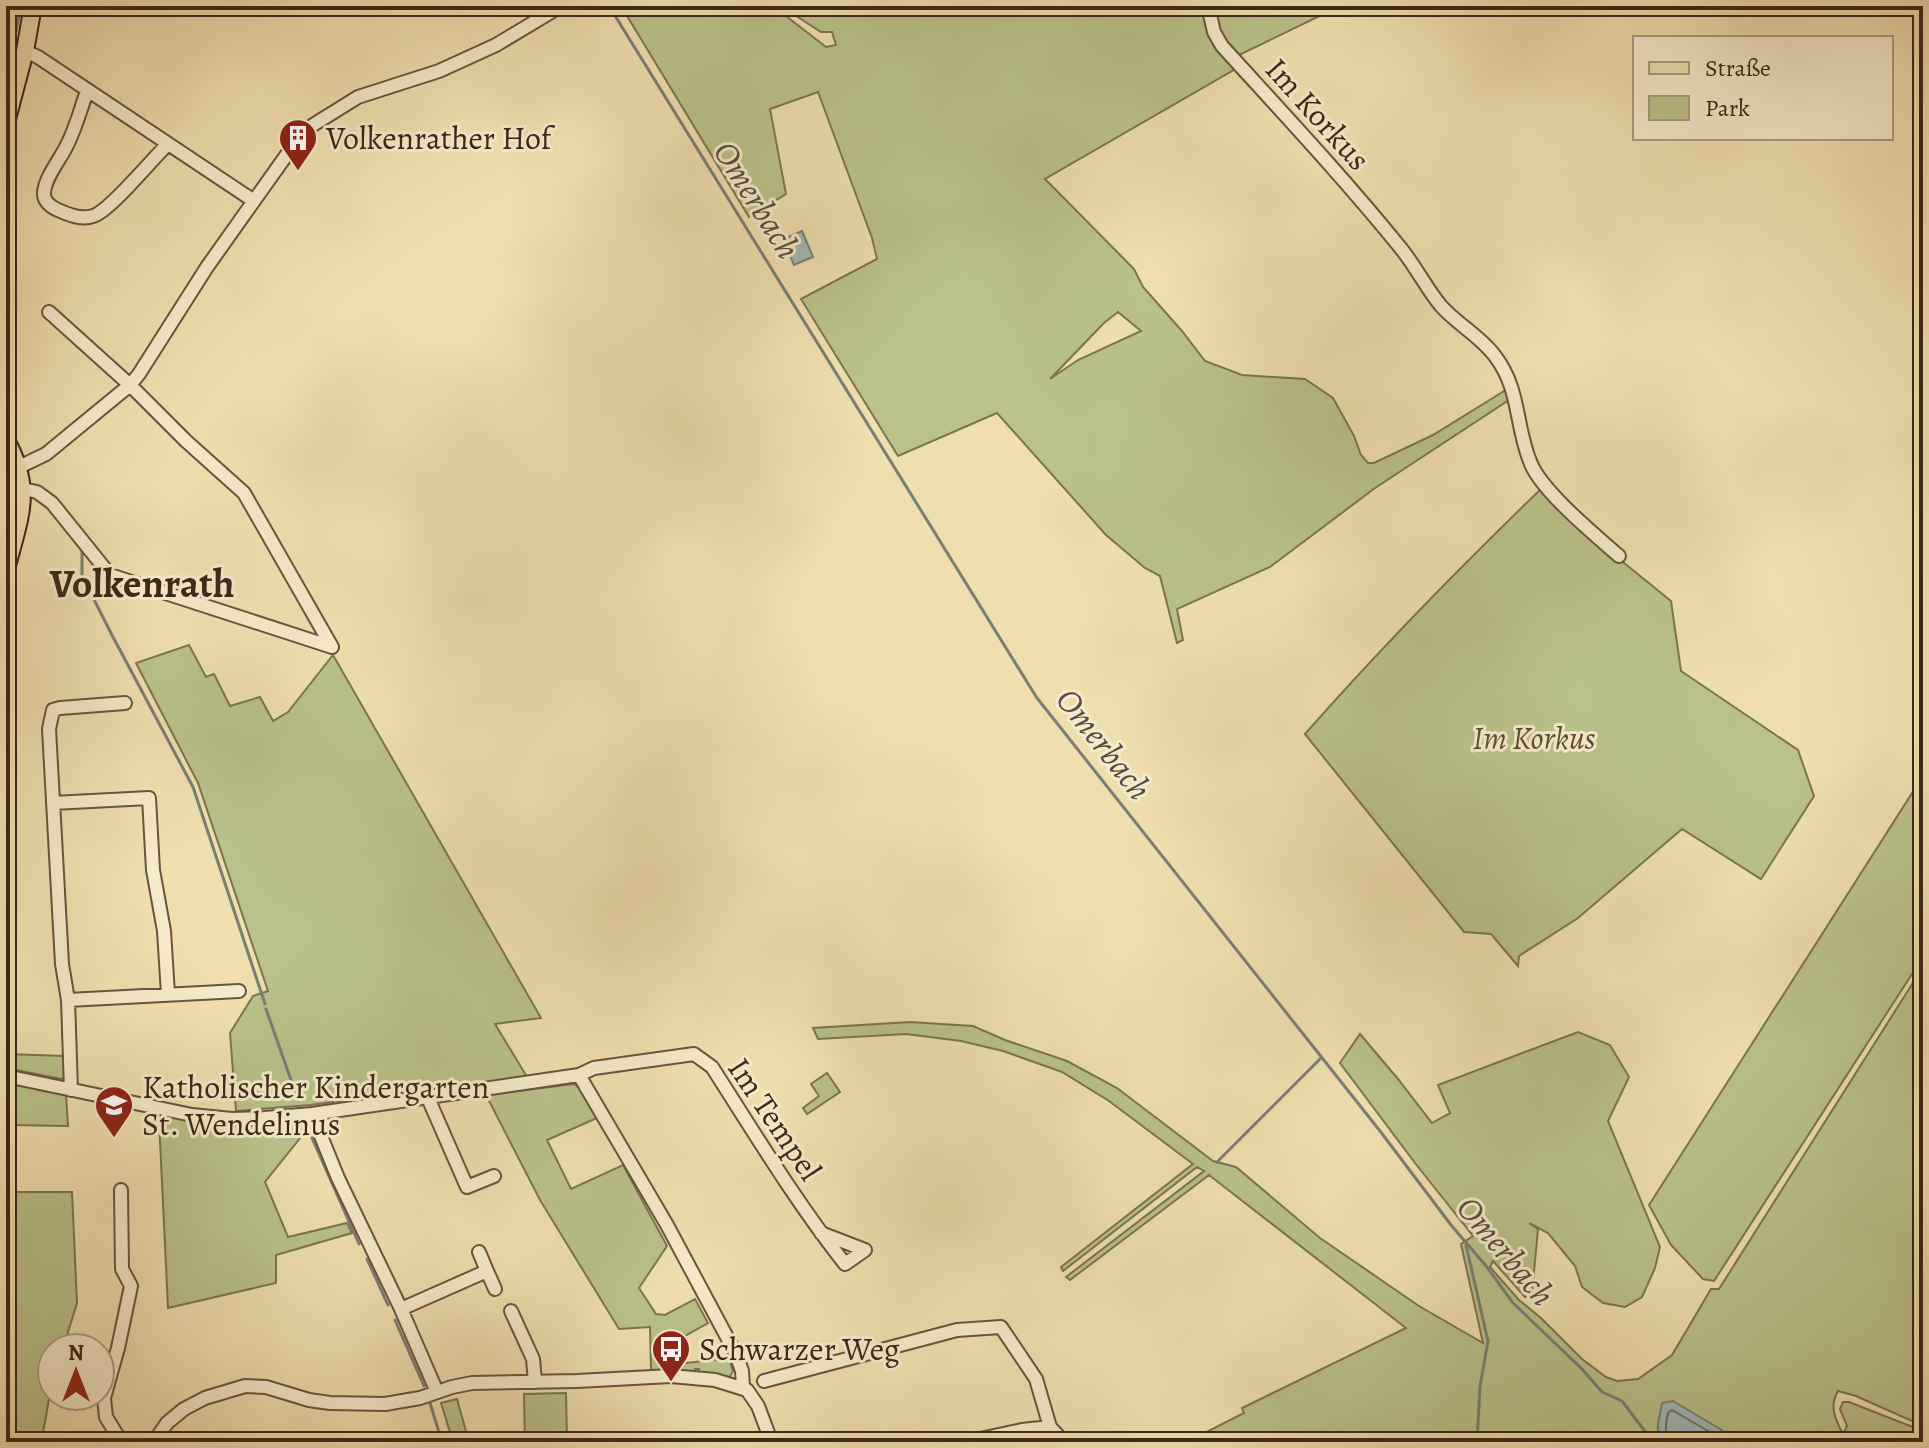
<svg xmlns="http://www.w3.org/2000/svg" width="1929" height="1448" font-family="Alegreya,serif">
	<rect width="100%" height="100%" fill="#efdfaf"/>
	<filter id="stains"><feTurbulence type="fractalNoise" baseFrequency=".0025" numOctaves="4"/><feColorMatrix values="0 0 0 0 .2 0 0 0 0 .09 0 0 0 0 .02 0 0 0 .5 -.17"/></filter>
	<radialGradient id="worn" r=".72"><stop offset=".6" stop-color="#630" stop-opacity="0"/><stop offset="1" stop-color="#630" stop-opacity=".3"/></radialGradient>
	<path fill="#bac18a" stroke="#7c7451" stroke-width="2" fill-rule="evenodd" d="M 621,6 L 773,6 L 826,47 L 836,45 L 832,32 L 821,32 L 781,6 L 1206,6 L 1237,68 L 1045,179 L 1134,269 L 1143,287 L 1182,331 L 1205,361 L 1242,375 L 1305,379 L 1333,398 L 1354,436 L 1361,455 L 1368,463 L 1374,463 L 1433,435 L 1509,388 L 1512,398 L 1375,488 L 1270,567 L 1177,609 L 1183,640 L 1177,643 L 1160,576 L 1145,568 L 1106,535 L 997,413 L 898,456 L 801,299 L 877,259 L 872,238 L 818,92 L 770,109 L 786,194 L 749,217 ZM 1118,312 L 1141,331 L 1078,360 L 1050,379 L 1104,323 Z
		M 1214,6 L 1340,6 L 1235,57 L 1218,31 Z
		M 1541,489 L 1618,558 L 1671,601 L 1681,671 L 1798,750 L 1814,796 L 1761,879 L 1682,829 L 1578,918 L 1519,956 L 1518,966 L 1491,934 L 1464,932 L 1305,734 C 1380,649 1459,568 1541,489 Z
		M 189,645 L 206,677 L 214,674 L 230,706 L 260,697 L 273,721 L 288,712 L 333,655 L 541,1018 L 495,1024 L 527,1077 L 310,1105 L 236,1111 L 230,1033 L 253,996 L 268,991 L 198,783 L 136,663 Z
		M 1923,776 L 1923,957 L 1714,1281 L 1703,1279 L 1671,1245 L 1649,1205 Z
		M 1923,967 L 1923,1426 L 1856,1396 L 1838,1391 C 1829,1406 1835,1419 1843,1434 L 1847,1426 L 1840,1409 L 1843,1402 L 1849,1402 L 1923,1431 L 1923,1442 L 1735,1442 L 1720,1429 L 1658,1424 L 1659,1442 L 1187,1442 L 1244,1413 L 1242,1408 L 1406,1328 L 1209,1175 L 1070,1280 L 1066,1277 L 1204,1171 L 1197,1167 L 1063,1271 L 1061,1267 L 1193,1164 L 1109,1101 L 1062,1072 L 1003,1051 L 961,1041 L 906,1034 L 818,1039 L 813,1028 L 910,1022 L 973,1026 L 1005,1040 L 1067,1061 L 1117,1088 L 1213,1161 L 1236,1167 L 1320,1238 L 1419,1306 L 1483,1343 L 1461,1244 L 1473,1236 L 1415,1163 L 1340,1063 L 1360,1034 L 1398,1079 L 1432,1123 L 1450,1113 L 1438,1085 L 1578,1032 L 1610,1045 L 1629,1077 L 1608,1121 L 1660,1247 L 1655,1268 L 1642,1297 L 1625,1307 L 1603,1303 L 1582,1287 L 1575,1266 L 1548,1233 L 1529,1223 L 1538,1229 L 1532,1293 L 1529,1297 L 1525,1297 L 1493,1261 L 1490,1267 L 1519,1300 L 1541,1318 L 1582,1359 L 1606,1377 L 1617,1381 L 1638,1379 L 1672,1355 L 1711,1289 L 1719,1289 Z
		M 6,1054 L 64,1056 L 66,1077 L 61,1079 L 6,1068 Z
		M 827,1073 L 840,1092 L 807,1114 L 803,1108 L 819,1096 L 811,1084 Z
		M 6,1083 L 66,1094 L 68,1126 L 6,1125 Z
		M 574,1084 L 581,1089 L 597,1118 L 547,1140 L 571,1189 L 623,1165 L 667,1246 L 639,1288 L 656,1314 L 665,1315 L 695,1299 L 708,1323 L 676,1341 L 678,1364 L 729,1358 L 733,1371 L 730,1377 L 699,1372 L 699,1369 L 695,1369 L 694,1371 L 651,1370 L 650,1327 L 619,1329 L 540,1200 L 486,1095 Z
		M 165,1115 L 191,1120 L 301,1120 L 309,1124 L 309,1127 L 265,1182 L 288,1237 L 347,1223 L 352,1233 L 276,1255 L 276,1283 L 168,1308 L 159,1120 Z
		M 6,1192 L 72,1192 L 77,1303 L 63,1348 L 52,1348 L 52,1383 L 42,1438 L 33,1442 L 16,1442 L 6,1425 Z
		M 566,1393 L 567,1442 L 525,1442 L 524,1394 Z
		M 457,1399 L 469,1442 L 453,1442 L 441,1403 Z"/>
	<path fill="#a0b9b7" stroke="#797e77" stroke-width="2" d="M 802,231 L 813,257 L 794,265 L 783,239 Z
		M 1673,1401 L 1720,1429 L 1735,1442 L 1659,1442 L 1658,1424 L 1662,1403 Z"/>
	<g fill="none" stroke-linecap="round" stroke-linejoin="round">
		<path stroke="#6f7068" stroke-width="2" d="M 1666,1442 L 1666,1424 L 1668,1413 L 1672,1410 L 1715,1435 L 1723,1442"/>
		<path stroke="#797e77" stroke-width="3" d="M 609,6 L 1037,698 L 1380,1131 L 1451,1225 L 1486,1266 L 1513,1303 L 1582,1369 L 1602,1392 L 1622,1401 L 1653,1442
			M 6,64 L 15,36 L 21,6
			M 82,551 L 82,576 L 113,637 L 193,787 L 265,1004
			M 266,1009 L 298,1100
			M 304,1120 L 359,1244
			M 1217,1162 L 1321,1058
			M 1466,1245 L 1488,1341 L 1480,1386 L 1477,1442
			M 367,1259 L 388,1305
			M 395,1320 L 424,1386
			M 430,1403 L 442,1442"/>
		<defs>
			<path id="minor" d="M 1208,6 L 1214,32 L 1222,46 C 1282,112 1343,177 1399,246 C 1415,265 1426,288 1441,306 C 1457,324 1480,336 1495,356 C 1521,390 1515,427 1531,464 C 1543,492 1594,534 1619,556
				M 25,51 L 38,57 L 254,201
				M 87,91 C 81,108 76,127 68,143 C 61,159 46,175 44,192 C 43,201 51,207 58,210 C 69,215 82,220 93,216 C 109,212 152,159 168,144
				M 49,312 L 130,385 L 186,441 L 244,493 L 332,647
				M 19,467 L 46,454 L 130,385 L 139,374 L 207,267 L 300,136 L 313,125 L 358,97 L 439,71 L 496,45 L 561,6
				M 23,489 L 37,492 L 52,503 L 110,575 L 332,647
				M 53,803 L 149,798 L 153,870 L 164,931 L 168,994
				M 68,1000 L 239,991
				M 579,1075 L 667,1225 L 736,1354 L 742,1371 L 743,1388
				M 6,1076 L 192,1115 L 232,1119 L 265,1118 L 312,1114 L 579,1075 L 594,1068 L 694,1054 L 712,1067 C 755,1134 796,1202 845,1264 L 865,1250 L 821,1233
				M 71,1090 L 68,1000 L 62,964 L 49,729 L 53,710 L 60,708 L 125,703
				M 428,1098 L 467,1187 L 494,1176
				M 312,1114 L 338,1178 L 401,1309 L 437,1392
				M 121,1190 L 122,1269 L 131,1286 L 118,1348 L 104,1398 L 106,1417 L 117,1435 L 126,1442
				M 479,1252 L 487,1271
				M 401,1309 L 487,1271 L 495,1289
				M 511,1311 L 533,1359 L 535,1382
				M 764,1381 L 957,1330 L 1001,1327 L 1036,1379 L 1050,1427 L 1064,1442
				M 6,1439 L 8,1442
				M 154,1442 L 167,1423 L 184,1409 L 205,1398 L 245,1386 L 266,1387 L 309,1400 L 330,1403 L 385,1404 L 420,1398 L 452,1387 L 472,1383 L 577,1381 L 671,1376 L 715,1380 L 747,1390 L 758,1406 L 770,1438 L 768,1442
				M 966,1442 L 1022,1430 L 1050,1427"/>
			<path id="major" d="M 6,123 L 25,51 L 33,6
				M 6,440 C 34,491 19,518 6,570"/>
		</defs>
		<use href="#minor" stroke="#6a543e" stroke-width="16"/>
		<use href="#major" stroke="#3e2618" stroke-width="20"/>
		<use href="#minor" stroke="#f5eacb" stroke-width="12"/>
		<use href="#major" stroke="#efdfaf" stroke-width="16"/>
	</g>
	<defs>
		<symbol id="building-pin" viewBox="-11 -11 22 30"><path d="M0 17L-7.5 6A9.5 9.5 0 1 1 7.5 6Z" fill="#8f2418" stroke="#f5eacb"/><path d="M-4-6H4V6H1V3H-1V6H-4ZM-2.5-4.3h1.7v1.8h-1.7ZM.8-4.3h1.7v1.8H.8ZM-2.5-1h1.7V.8h-1.7ZM.8-1h1.7V.8H.8Z" fill="#fff"/></symbol>
		<symbol id="school-pin" viewBox="-11 -11 22 30"><path d="M0 17L-7.5 6A9.5 9.5 0 1 1 7.5 6Z" fill="#8f2418" stroke="#f5eacb"/><path d="M0-5L7-2L0 1L-7-2ZM-4 1L0 2.5L4 1V4Q0 6-4 4Z" fill="#fff"/></symbol>
		<symbol id="bus-pin" viewBox="-11 -11 22 30"><path d="M0 17L-7.5 6A9.5 9.5 0 1 1 7.5 6Z" fill="#8f2418" stroke="#f5eacb"/><path d="M-5-6H5V4H4V6H2V4H-2V6H-4V4H-5ZM-3.5-4V0h7V-4ZM-3.5 1.2v1.5H-2V1.2ZM2 1.2v1.5H3.5V1.2Z" fill="#fff"/></symbol>
	</defs>
	<g fill-rule="evenodd">
		<use href="#building-pin" x="276" y="116" width="44" height="60"/>
		<use href="#school-pin" x="92" y="1083" width="44" height="60"/>
		<use href="#bus-pin" x="649" y="1327" width="44" height="60"/>
	</g>
	<g text-anchor="middle" dominant-baseline="central" stroke-width="6" stroke-linejoin="round" paint-order="stroke">
		<g font-size="32" fill="#3e2618" stroke="#f5eacb">
			<text transform="translate(1318 114) rotate(48)">Im Korkus</text>
			<text transform="translate(775 1119) rotate(56)">Im Tempel</text>
		</g>
		<g font-size="32" fill="#3e2618" stroke="#f5eacb" text-anchor="start">
			<text x="326" y="138">Volkenrather Hof</text>
			<text x="142" y="1087">Katholischer Kindergarten<tspan x="142" dy="37">St. Wendelinus</tspan></text>
			<text x="699" y="1349">Schwarzer Weg</text>
		</g>
		<g font-size="32" font-style="italic" fill="#5d4d34" stroke="#f5eacb">
			<text x="1534" y="738">Im Korkus</text>
		</g>
		<g font-size="34" font-style="italic" fill="#564b40" stroke="#f5eacb">
			<text transform="translate(757 200) rotate(58)">Omerbach</text>
			<text transform="translate(1104 744) rotate(52)">Omerbach</text>
			<text transform="translate(1506 1251) rotate(50)">Omerbach</text>
		</g>
		<g font-size="40" font-weight="bold" fill="#3e2618" stroke="#f5eacb">
			<text x="142" y="583">Volkenrath</text>
		</g>
	</g>
	<rect width="1929" height="1448" fill="none" stroke="#efdfaf" stroke-width="32"/>
	<rect x="8" y="8" width="1913" height="1432" fill="none" stroke="#3e2618" stroke-width="4"/>
	<rect x="16" y="16" width="1897" height="1416" fill="none" stroke="#3e2618" stroke-width="2"/>
	<rect x="1633" y="36" width="260" height="104" fill="#f5eacb" stroke="#ac9c83" stroke-width="2"/>
	<rect x="1649" y="62" width="40" height="12" fill="#efdfaf" stroke="#ac9c83" stroke-width="2"/>
	<text x="1705" y="76" font-size="24" fill="#3e2618">Straße</text>
	<rect x="1649" y="96" width="40" height="24" fill="#bac18a" stroke="#ac9c83" stroke-width="2"/>
	<text x="1705" y="116" font-size="24" fill="#3e2618">Park</text>
	<g transform="translate(76 1372)"><circle r="38" fill="#f5eacb" stroke="#ac9c83" stroke-width="2"/>
	<path d="M0-6L14 30L0 20L-14 30Z" fill="#8f2418"/>
	<text y="-12" font-size="22" font-weight="bold" text-anchor="middle" fill="#3e2618">N</text>
	</g>
	<rect width="100%" height="100%" filter="url(#stains)"/>
	<rect width="100%" height="100%" fill="url(#worn)"/>
</svg>
